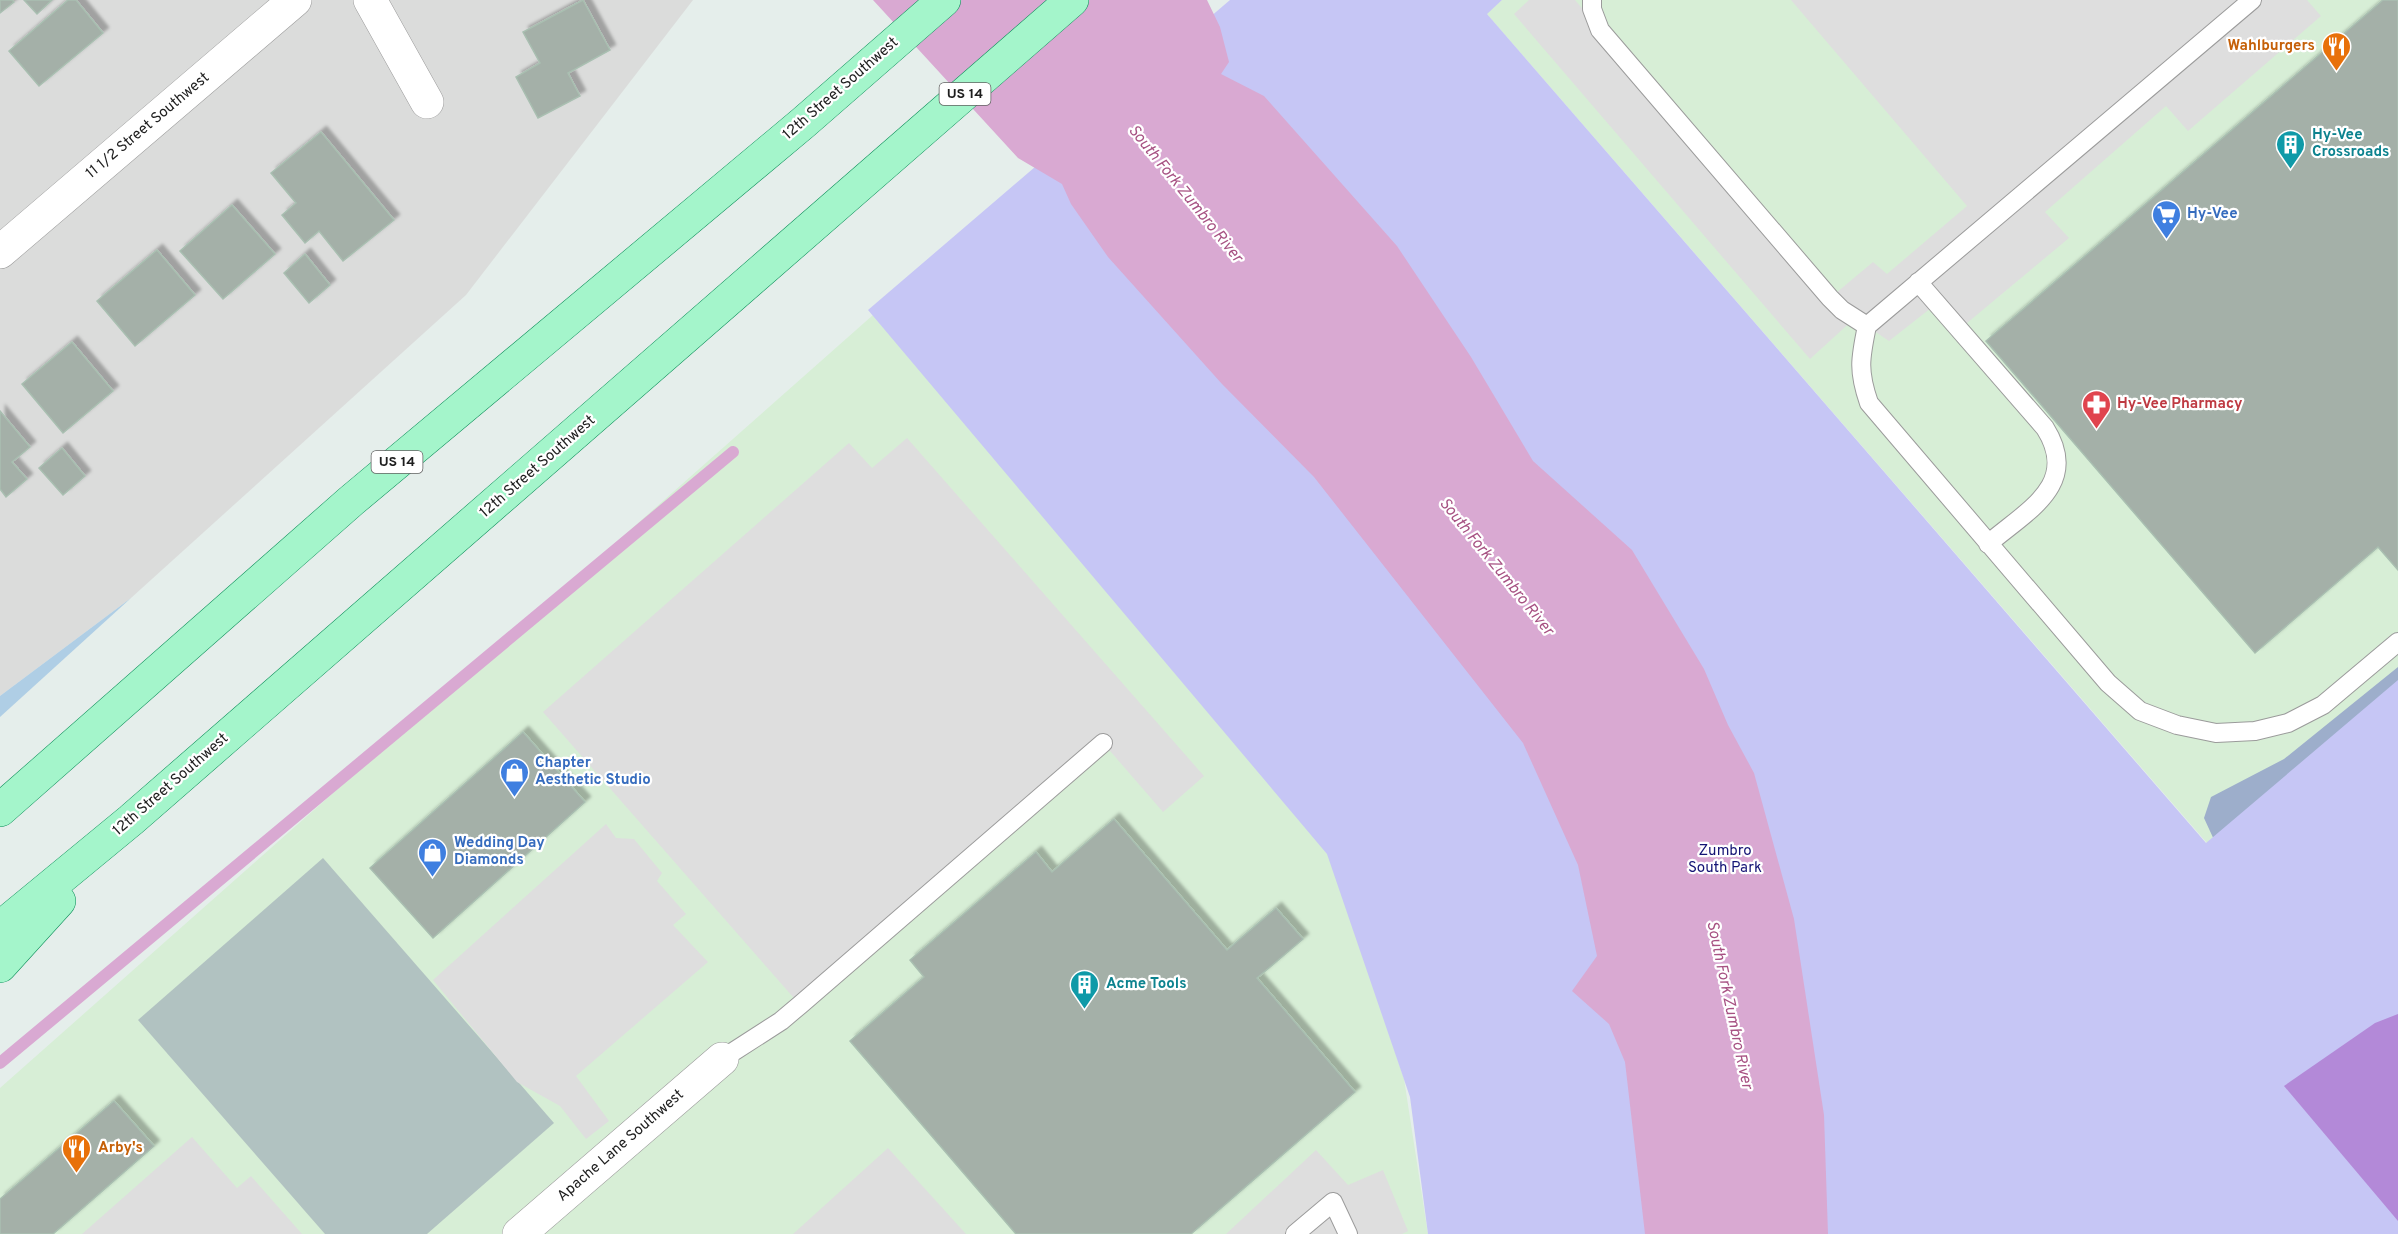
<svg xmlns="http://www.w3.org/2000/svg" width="2398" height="1234" font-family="Overpass,sans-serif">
	<defs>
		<filter id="shadow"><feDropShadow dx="5.5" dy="-5.5" stdDeviation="1.5" flood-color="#0004"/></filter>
	</defs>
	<rect width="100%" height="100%" fill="#e5eeeb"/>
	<path fill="#dbdcdb" d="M 0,0 L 693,0 L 466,295 L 131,598 L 0,696 Z"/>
	<path fill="#d7eed6" d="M 1502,0 L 2398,0 L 2398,680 L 2207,843 L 1486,13 Z
		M 873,315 L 1329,854 L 1404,1079 L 1428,1234 L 0,1234 L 0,1088 Z"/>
	<path fill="#b1c2c1" d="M 323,858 L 554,1123 L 427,1234 L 325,1234 L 138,1020 Z"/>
	<path fill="#afcee5" d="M 131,598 L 0,717 L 0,696 Z"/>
	<path fill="#9daecb" d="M 2398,667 L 2398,743 L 2221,855 L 2204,818 L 2211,797 L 2284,759 Z"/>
	<path fill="#c6c6f5" d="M 1230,0 L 1502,0 L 1487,14 L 2206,843 L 2398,680 L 2398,1234 L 1428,1234 L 1410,1097 L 1327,854 L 868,310 Z"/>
	<path fill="#b389d8" d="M 2398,1014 L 2398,1221 L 2284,1086 L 2375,1023 Z"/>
	<path fill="#dedede" d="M 1529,0 L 1575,0 L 1830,298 L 1873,262 L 1887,274 L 1967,206 L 1791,0 L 2307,0 L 2321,16 L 2188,131 L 2166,106 L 2045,212 L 2069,238 L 1955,333 L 1931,308 L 1889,341 L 1855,318 L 1810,359 L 1514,14 Z
		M 907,438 L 1204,776 L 1163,812 L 1104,744 L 800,1005 L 543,712 L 849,443 L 872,468 Z
		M 606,824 L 616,838 L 634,839 L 662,873 L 657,881 L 686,914 L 673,925 L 708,962 L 576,1076 L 609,1121 L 586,1139 L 560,1106 L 517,1082 L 433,980 Z
		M 192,1137 L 237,1188 L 251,1176 L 302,1234 L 82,1234 Z
		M 888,1148 L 966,1234 L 793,1234 Z
		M 1316,1150 L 1348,1185 L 1383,1170 L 1408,1231 L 1402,1234 L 1226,1234 Z"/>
	<path fill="#d9a9d2" d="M 873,0 L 1207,0 L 1220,27 L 1229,62 L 1221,74 L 1264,96 L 1397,246 L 1471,357 L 1533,461 L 1632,550 L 1704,669 L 1728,725 L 1754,773 L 1794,919 L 1824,1115 L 1828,1234 L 1645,1234 L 1625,1062 L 1609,1024 L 1572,991 L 1597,956 L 1578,865 L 1523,743 L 1314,477 L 1222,384 L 1108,257 L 1071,204 L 1062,184 L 1018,158 Z"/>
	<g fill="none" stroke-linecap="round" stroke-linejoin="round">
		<path stroke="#d9a9d2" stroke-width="12" d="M 0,1063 L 733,452"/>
	</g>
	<path fill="#a4b0a8" stroke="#a9bfb1" stroke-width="1.5" filter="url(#shadow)" d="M 0,0 L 12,0 L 14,2 L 0,13 Z
		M 24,0 L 52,0 L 37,14 Z
		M 68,0 L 76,0 L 103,33 L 39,86 L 9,51 Z
		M 583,0 L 610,50 L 568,73 L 580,96 L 538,118 L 516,77 L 540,63 L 523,32 Z
		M 2383,0 L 2398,0 L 2398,570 L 2378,547 L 2255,653 L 1986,341 Z
		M 321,132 L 394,220 L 343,261 L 319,231 L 305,243 L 282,215 L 296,203 L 271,173 Z
		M 232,205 L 275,254 L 223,299 L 180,251 Z
		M 157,250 L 195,295 L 135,346 L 97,301 Z
		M 305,254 L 330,285 L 309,303 L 284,273 Z
		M 72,342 L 113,391 L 63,433 L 22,384 Z
		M 0,411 L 30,447 L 12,462 L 27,479 L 6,497 L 0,489 Z
		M 62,448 L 85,476 L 63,495 L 39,468 Z
		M 523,732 L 585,802 L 433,938 L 370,868 Z
		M 1114,819 L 1227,950 L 1276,908 L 1303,939 L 1257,978 L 1355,1092 L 1191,1234 L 1016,1234 L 850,1041 L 924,977 L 910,960 L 1036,852 L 1052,872 Z
		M 114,1101 L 154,1146 L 53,1234 L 0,1234 L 0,1199 Z"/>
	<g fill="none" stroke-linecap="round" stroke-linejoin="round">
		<defs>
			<path id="lane" d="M 1592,0 L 1592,9 L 1600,30 L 1830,298 L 1842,310 L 1867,326
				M 2252,0 L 1867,326 C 1860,359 1858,371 1869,403 L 2108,683 L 2140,711 L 2177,725 L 2216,733 L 2255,731 L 2288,723 L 2323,705 L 2398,642
				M 1918,282 L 2045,428 C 2081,485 2026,511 1988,544
				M 722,1059 L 781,1021 L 800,1005 L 1103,743
				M 1295,1234 L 1333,1202 L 1348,1234"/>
			<path id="street" d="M 370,0 L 427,102
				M 0,252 L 295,0
				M 519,1234 L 722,1059"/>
			<path id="primary" d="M 0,810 L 351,501 L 803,123 L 944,0
				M 0,928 L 131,820 L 1072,0
				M 0,966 L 59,901"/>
		</defs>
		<use href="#lane" stroke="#9b9b9b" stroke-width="20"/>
		<use href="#street" stroke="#9b9b9b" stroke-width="34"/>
		<use href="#primary" stroke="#0b8d58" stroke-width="34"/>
		<use href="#lane" stroke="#fff" stroke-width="18"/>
		<use href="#street" stroke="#fff" stroke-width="33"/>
		<use href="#primary" stroke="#a4f5cb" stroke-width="33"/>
	</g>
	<defs>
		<symbol id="restaurant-pin" viewBox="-11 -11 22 30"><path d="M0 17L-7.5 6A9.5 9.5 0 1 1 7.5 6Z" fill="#e8710a" stroke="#fff"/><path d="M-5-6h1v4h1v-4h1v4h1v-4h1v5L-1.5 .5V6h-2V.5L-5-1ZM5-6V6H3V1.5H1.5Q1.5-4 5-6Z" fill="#fff"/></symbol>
		<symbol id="building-pin" viewBox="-11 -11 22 30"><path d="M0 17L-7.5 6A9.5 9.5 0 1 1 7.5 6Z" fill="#0f9aa8" stroke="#fff"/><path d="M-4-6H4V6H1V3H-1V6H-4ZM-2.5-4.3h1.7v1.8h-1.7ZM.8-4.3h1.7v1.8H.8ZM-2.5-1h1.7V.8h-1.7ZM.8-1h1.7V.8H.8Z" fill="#fff"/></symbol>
		<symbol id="supermarket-pin" viewBox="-11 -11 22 30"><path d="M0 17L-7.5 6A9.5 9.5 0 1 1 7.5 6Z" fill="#3f7fe0" stroke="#fff"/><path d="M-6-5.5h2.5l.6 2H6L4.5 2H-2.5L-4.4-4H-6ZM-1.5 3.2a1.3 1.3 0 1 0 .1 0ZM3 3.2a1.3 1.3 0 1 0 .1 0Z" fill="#fff"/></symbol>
		<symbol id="pharmacy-pin" viewBox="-11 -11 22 30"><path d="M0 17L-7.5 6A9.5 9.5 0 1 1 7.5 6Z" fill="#e0444e" stroke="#fff"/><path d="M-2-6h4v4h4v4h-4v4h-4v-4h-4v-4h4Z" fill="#fff"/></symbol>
		<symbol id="shop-pin" viewBox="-11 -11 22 30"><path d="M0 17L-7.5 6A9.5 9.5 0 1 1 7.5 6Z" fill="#3f7fe0" stroke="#fff"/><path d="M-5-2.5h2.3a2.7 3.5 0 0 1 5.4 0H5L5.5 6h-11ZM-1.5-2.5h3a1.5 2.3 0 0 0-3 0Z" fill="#fff"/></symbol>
	</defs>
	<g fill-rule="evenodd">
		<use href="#restaurant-pin" x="2320" y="30" width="33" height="45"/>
		<use href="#building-pin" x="2274" y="128" width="33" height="45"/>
		<use href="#supermarket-pin" x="2150" y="198" width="33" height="45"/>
		<use href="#pharmacy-pin" x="2080" y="388" width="33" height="45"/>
		<use href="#shop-pin" x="498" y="756" width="33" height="45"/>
		<use href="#shop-pin" x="416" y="836" width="33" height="45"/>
		<use href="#building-pin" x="1068" y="968" width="33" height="45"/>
		<use href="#restaurant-pin" x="60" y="1132" width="33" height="45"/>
	</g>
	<g text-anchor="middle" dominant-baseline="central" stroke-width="4.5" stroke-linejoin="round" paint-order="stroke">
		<g fill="#fff" stroke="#626262" stroke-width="1.5">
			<rect x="939.5" y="83" width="51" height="22" rx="4.5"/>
			<rect x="371.5" y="451" width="51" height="22" rx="4.5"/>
		</g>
		<g font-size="14" font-weight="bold" fill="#1e1e1e">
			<text x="965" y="94">US 14</text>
			<text x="397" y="462">US 14</text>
		</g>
		<g font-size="15" font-weight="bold" fill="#c56008" stroke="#fff" text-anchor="end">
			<text x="2315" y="46">Wahlburgers</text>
			<text x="98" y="1148" text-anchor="start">Arby's</text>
		</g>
		<g font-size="15" fill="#1e1e1e" stroke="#fff">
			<text transform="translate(841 89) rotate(-41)">12th Street Southwest</text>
			<text transform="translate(148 126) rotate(-40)">11 1/2 Street Southwest</text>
			<text transform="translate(538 467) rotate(-41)">12th Street Southwest</text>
			<text transform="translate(171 785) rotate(-41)">12th Street Southwest</text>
			<text transform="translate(621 1146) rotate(-41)">Apache Lane Southwest</text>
		</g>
		<g font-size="15" font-weight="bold" fill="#0d838f" stroke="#fff" text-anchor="start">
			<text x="2312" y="135">Hy-Vee<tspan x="2312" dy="17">Crossroads</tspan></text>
			<text x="1106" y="984">Acme Tools</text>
		</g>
		<g font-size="15" font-weight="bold" fill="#366cbe" stroke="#fff" text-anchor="start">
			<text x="2187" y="214">Hy-Vee</text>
			<text x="535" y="763">Chapter<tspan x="535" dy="17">Aesthetic Studio</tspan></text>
			<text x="454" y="843">Wedding Day<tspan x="454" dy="17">Diamonds</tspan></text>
		</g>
		<g font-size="15" font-weight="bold" fill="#be3a42" stroke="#fff" text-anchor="start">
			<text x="2117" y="404">Hy-Vee Pharmacy</text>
		</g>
		<g font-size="15" fill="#141475" stroke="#fff">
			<text x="1725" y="851">Zumbro<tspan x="1725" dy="17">South Park</tspan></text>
		</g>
		<g font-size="16" font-style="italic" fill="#a75283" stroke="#fff">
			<text transform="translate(1185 194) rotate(51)">South Fork Zumbro River</text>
			<text transform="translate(1496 567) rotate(51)">South Fork Zumbro River</text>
			<text transform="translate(1729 1005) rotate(78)">South Fork Zumbro River</text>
		</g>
	</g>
</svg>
